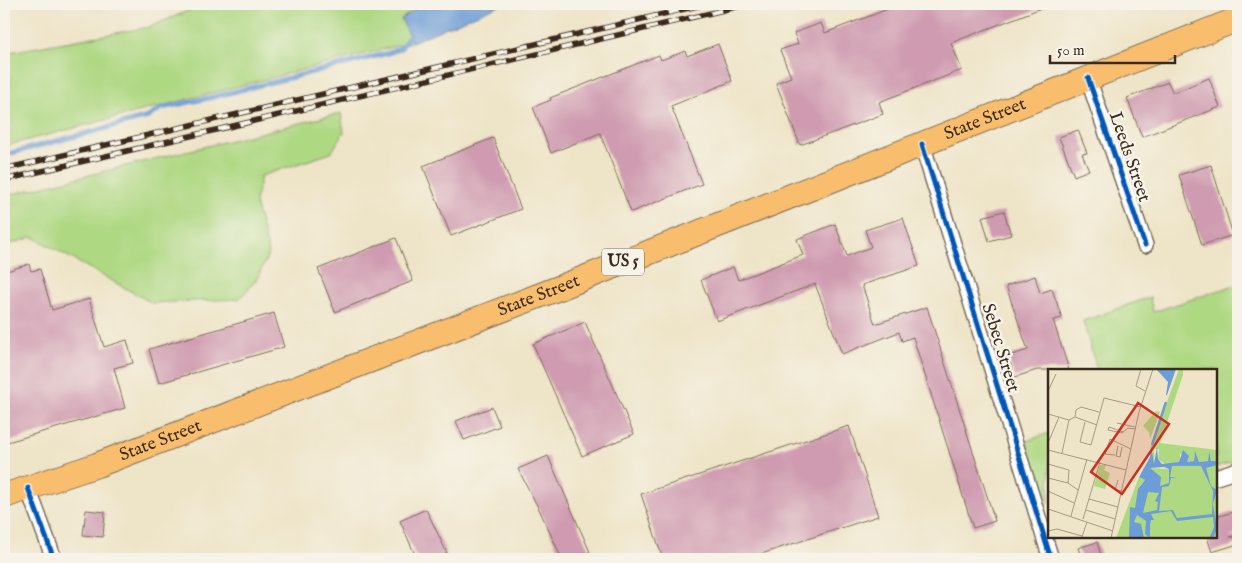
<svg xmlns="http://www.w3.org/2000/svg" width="1242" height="563" font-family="'IM FELL English',serif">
	<rect width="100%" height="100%" fill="#f7f3e8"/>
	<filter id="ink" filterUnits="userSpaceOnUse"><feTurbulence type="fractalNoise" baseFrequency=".02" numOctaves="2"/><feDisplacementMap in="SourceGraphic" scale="10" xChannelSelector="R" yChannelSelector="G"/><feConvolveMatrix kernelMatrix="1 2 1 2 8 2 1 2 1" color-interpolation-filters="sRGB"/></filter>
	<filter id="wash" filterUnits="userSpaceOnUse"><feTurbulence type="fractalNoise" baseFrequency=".0096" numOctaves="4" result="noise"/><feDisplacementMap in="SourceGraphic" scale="20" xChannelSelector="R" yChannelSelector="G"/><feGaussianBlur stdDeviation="1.12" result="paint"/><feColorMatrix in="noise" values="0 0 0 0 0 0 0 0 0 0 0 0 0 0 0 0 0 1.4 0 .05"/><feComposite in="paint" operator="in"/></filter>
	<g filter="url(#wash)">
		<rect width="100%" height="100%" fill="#eee4c8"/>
		<path fill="#afd883" stroke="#758150" d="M 205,4 L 422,4 L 401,19 L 412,42 L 4,146 L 4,53 L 149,27 Z
			M 341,113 L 344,132 L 331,153 L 261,176 L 255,202 L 269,253 L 257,279 L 239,299 L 152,303 L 33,237 L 4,246 L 4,196 Z
			M 1238,284 L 1238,460 L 1216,467 L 1216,370 L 1097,370 L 1083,321 L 1150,297 L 1153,312 Z
			M 1049,433 L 1050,433 L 1049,504 L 1043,489 L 1026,441 Z"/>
		<path fill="#6d9dd6" stroke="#54647a" d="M 422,4 L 502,4 L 412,42 L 401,19 Z"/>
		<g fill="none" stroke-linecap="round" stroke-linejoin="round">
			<path stroke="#6d9dd6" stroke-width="5" d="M 4,155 L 148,117 L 162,108 L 209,98 L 389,53 L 401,48 L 412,32"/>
		</g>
		<g id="blocks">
			<path fill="#cf9bb0" d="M 901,4 L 1049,5 L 951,43 L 962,70 L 879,102 L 883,114 L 800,145 L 776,83 L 791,77 L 780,50 L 798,44 L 794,33 L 821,23 L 825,33 Z
				M 718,44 L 732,81 L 671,106 L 702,184 L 631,212 L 600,133 L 551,153 L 533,107 L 551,100 L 550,98 L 659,55 L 661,60 L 685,51 L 687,56 Z
				M 1209,78 L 1220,107 L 1142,137 L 1127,98 L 1168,82 L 1173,93 Z
				M 1078,130 L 1087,153 L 1082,154 L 1089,170 L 1074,176 L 1059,137 Z
				M 493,138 L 521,209 L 451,236 L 423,166 Z
				M 1211,165 L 1233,235 L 1202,245 L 1179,175 Z
				M 1004,211 L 1011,235 L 989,241 L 982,217 Z
				M 903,218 L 919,266 L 862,285 L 875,324 L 927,307 L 995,521 L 973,528 L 913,337 L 902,341 L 899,332 L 842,354 L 815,284 L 717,321 L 701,280 L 733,267 L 738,280 L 803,255 L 797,239 L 835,224 L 847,256 L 871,247 L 865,230 Z
				M 396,238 L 413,281 L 335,312 L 318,269 Z
				M 29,264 L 31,271 L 40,269 L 52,310 L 89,299 L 104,347 L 127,340 L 133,363 L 114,368 L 125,408 L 4,443 L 4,272 Z
				M 1035,276 L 1040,293 L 1052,289 L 1062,318 L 1053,320 L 1069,370 L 1037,370 L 1015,377 L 1008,356 L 1028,350 L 1006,286 Z
				M 274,313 L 284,347 L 159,383 L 149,349 Z
				M 585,322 L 634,434 L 582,456 L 533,344 Z
				M 492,407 L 500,426 L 464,440 L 456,421 Z
				M 849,426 L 878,516 L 746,559 L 663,559 L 641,494 Z
				M 548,456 L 590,552 L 575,559 L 562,559 L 539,509 L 518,469 Z
				M 426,509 L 447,553 L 445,554 L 448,559 L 417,559 L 400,521 Z
				M 86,510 L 105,512 L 103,537 L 83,535 Z
				M 1236,511 L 1238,519 L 1238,534 L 1230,537 L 1238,537 L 1238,544 L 1212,552 L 1207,537 L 1216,537 L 1216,517 Z
				M 1097,542 L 1102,559 L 1082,559 L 1078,548 Z"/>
		</g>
	</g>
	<g filter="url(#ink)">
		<use href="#blocks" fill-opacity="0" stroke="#7a6b5a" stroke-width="1"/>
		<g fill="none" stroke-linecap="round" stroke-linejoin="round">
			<defs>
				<path id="minor" d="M 1088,78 L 1145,245
					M 922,144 L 1051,559
					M 1216,477 L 1238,470
					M 28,488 L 54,559"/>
				<g id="primary">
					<path id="s1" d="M 4,496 L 97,465 L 559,288 L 1238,19"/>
				</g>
			</defs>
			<use href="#minor" stroke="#7a6b5a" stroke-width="18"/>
			<use href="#primary" stroke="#7a6b5a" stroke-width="26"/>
			<use href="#minor" stroke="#fff" stroke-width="15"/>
			<use href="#primary" stroke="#f9be6d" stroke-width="24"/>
			<defs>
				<path id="rail" d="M 4,169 L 706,4
					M 4,180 L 749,4"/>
			</defs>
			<use href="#rail" stroke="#3b2a1e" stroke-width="5.5"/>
			<use href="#rail" stroke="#f7f3e8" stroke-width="4" stroke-dasharray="11" stroke-linecap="butt"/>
			<defs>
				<path id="cycleway" d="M 1088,78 L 1145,245
					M 922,144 L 1051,559
					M 28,488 L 54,559"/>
			</defs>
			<use href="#cycleway" stroke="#f7f3e8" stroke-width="8"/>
			<use href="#cycleway" stroke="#0057b8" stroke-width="5"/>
		</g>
	</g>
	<g text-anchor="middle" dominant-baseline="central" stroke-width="5" stroke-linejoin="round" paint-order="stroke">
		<rect fill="#f7f3e8" stroke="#73665b" stroke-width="1" x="602" y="248.5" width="42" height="27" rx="4"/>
		<g font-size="16" font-weight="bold" fill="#3b2a1e">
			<text x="623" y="262">US 5</text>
		</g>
		<g font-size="18" fill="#3b2a1e" stroke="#f7f3e8">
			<text stroke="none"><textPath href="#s1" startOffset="1051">State Street</textPath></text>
			<text transform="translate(1129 157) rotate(71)">Leeds Street</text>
			<text stroke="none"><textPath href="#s1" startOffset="571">State Street</textPath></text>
			<text transform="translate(1000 348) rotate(73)">Sebec Street</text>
			<text stroke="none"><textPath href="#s1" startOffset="166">State Street</textPath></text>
		</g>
	</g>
	<g transform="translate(1048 369)">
		<rect width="169" height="169" fill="#eee4c8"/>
		<path d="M 131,0 L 135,0 L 135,6 L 112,74 L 169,81 L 169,92 L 163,92 L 161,82 L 160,92 L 151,93 L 146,86 L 146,92 L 139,93 L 137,85 L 132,85 L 132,93 L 118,96 L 110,90 L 111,80 L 106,80 L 107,95 L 103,94 L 103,77 ZM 108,42 L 112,43 L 102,70 L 101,63 L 95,57 ZM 121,94 L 169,94 L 169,169 L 68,169 L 91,108 L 97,111 L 91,118 L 111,111 L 102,99 L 121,100 ZM 52,96 L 58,96 L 56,101 L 62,104 L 57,120 L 46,117 Z" fill="#afd883"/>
		<path d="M 128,0 L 119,26 L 118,26 L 120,13 L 108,0 ZM 103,77 L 106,95 L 109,78 L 110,90 L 114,95 L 131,93 L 135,81 L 141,87 L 139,93 L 146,92 L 147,82 L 151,93 L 160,92 L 161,82 L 163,92 L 169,92 L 169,96 L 158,99 L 163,117 L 169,121 L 165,135 L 169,160 L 165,169 L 162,168 L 166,158 L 165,148 L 129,152 L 123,142 L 103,145 L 106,151 L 103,151 L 102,156 L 102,169 L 97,165 L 98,152 L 89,146 L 86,153 L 93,155 L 96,169 L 81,169 L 82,138 L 87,139 L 90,120 L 97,111 L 91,108 L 102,88 ZM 124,97 L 153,97 L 165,122 L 164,145 L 129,149 L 125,141 L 111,142 L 114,118 L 121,117 L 123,109 L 129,108 L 122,108 ZM 116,98 L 121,100 L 121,114 L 112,117 L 113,108 L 102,99 ZM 100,123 L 111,124 L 107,132 L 110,133 L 109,141 L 95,144 Z" fill="#6d9dd6" fill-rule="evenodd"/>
		<path fill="none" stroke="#6d9dd6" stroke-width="2.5" d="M 104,76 L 118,33"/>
		<path fill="none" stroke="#a69a84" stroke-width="1" d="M 93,0 L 88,17 L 97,22M 0,22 L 8,5M 0,45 L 21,51M 27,48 L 28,41 L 33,38 L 51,43M 21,51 L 27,48 L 49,56M 37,53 L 32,73 L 43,76 L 56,29 L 93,38M 69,54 L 87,58M 75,63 L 61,58 L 60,61 L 74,64 L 80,59 L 87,60M 0,74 L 11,48M 70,77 L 68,87 L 72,88 L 74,78M 0,81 L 78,101M 14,84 L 21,51M 67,86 L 57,85 L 62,70 L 83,80M 0,95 L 21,101 L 20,114M 0,109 L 20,114 L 30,121M 70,111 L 67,121 L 74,122M 0,122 L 26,134M 41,130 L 70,138M 0,140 L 65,162M 38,141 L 67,150M 23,147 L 39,90M 35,150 L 52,93M 0,162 L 9,160 L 34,167M 34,168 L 39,153M 63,169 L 91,43 L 105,0"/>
		<path fill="#c8321e" fill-opacity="0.15" stroke="#c8321e" stroke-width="2.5" d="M 90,34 L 121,55 L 74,125 L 43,103 Z"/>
		<rect width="169" height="169" fill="none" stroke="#3b2a1e" stroke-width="2.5"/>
	</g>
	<rect width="1242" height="563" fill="none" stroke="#f7f3e8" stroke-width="20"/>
	<path d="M1050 55v8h125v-8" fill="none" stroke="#3b2a1e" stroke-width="2.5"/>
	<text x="1057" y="55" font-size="15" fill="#3b2a1e" stroke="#f7f3e8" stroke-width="4" paint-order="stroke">50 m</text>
</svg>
